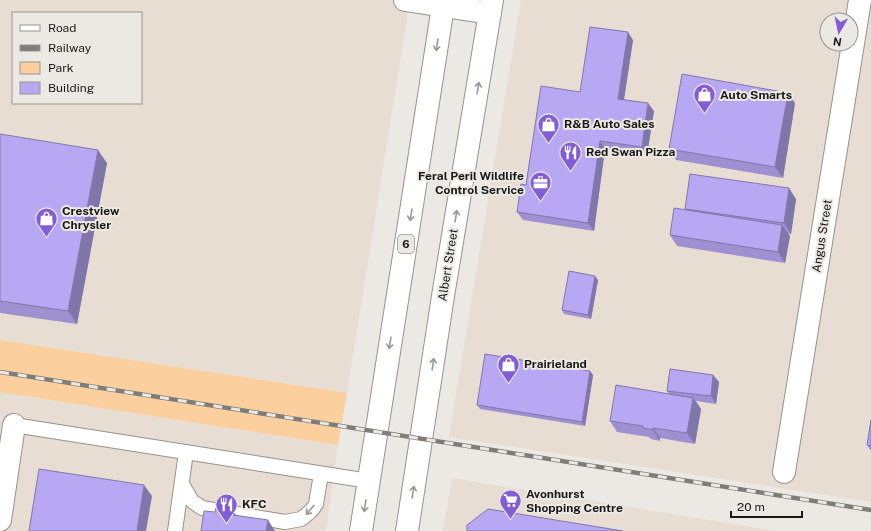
<svg xmlns="http://www.w3.org/2000/svg" width="871" height="531" font-family="'Public Sans',sans-serif">
	<rect width="100%" height="100%" fill="#ece8e3"/>
	<path fill="#e8ddd3" fill-rule="evenodd" d="M 0,0 L 410,0 L 347,393 L 0,340 ZM 13,13 L 141,13 L 141,103 L 13,103 Z
		M 521,0 L 871,0 L 871,502 L 449,437 ZM 827,20 L 851,20 L 851,44 L 827,44 Z
		M 0,392 L 338,445 L 326,531 L 0,531 Z
		M 452,478 L 776,531 L 443,531 Z"/>
	<path fill="#fbcf9e" d="M 0,340 L 347,393 L 338,445 L 0,392 Z"/>
	<g fill="none" stroke-linecap="round" stroke-linejoin="round">
		<defs>
			<path id="lane" d="M 14,425 L 369,481
				M 182,484 L 192,501 L 202,508 L 285,522 L 301,519 L 311,511 L 316,504 L 321,474
				M 175,531 L 186,452"/>
			<path id="street" d="M 405,0 L 490,13
				M 784,472 L 860,0
				M 0,520 L 14,425"/>
			<path id="primary" d="M 361,531 L 444,0
				M 407,531 L 443,296 L 492,0"/>
		</defs>
		<use href="#lane" stroke="#96928d" stroke-width="16"/>
		<use href="#street" stroke="#96928d" stroke-width="24"/>
		<use href="#primary" stroke="#96928d" stroke-width="24"/>
		<use href="#lane" stroke="#fff" stroke-width="14"/>
		<use href="#street" stroke="#fff" stroke-width="22"/>
		<use href="#primary" stroke="#fff" stroke-width="22"/>
		<defs>
			<path id="rail" d="M 0,372 L 871,510"/>
		</defs>
		<use href="#rail" stroke="#7f7d79" stroke-width="4.5"/>
		<use href="#rail" stroke="#ece8e3" stroke-width="3" stroke-dasharray="9" stroke-linecap="butt"/>
	</g>
	<path fill="#9e90d1" d="M 633,40 L 624,99 L 654,111 L 647,155 L 605,149 L 594,231 L 523,220 L 517,212 L 526,185 L 580,92 Z
		M 795,103 L 783,178 L 676,160 L 669,149 Z
		M 0,134 L 107,163 L 77,324 L 0,313 Z
		M 796,199 L 791,234 L 788,234 L 790,236 L 785,263 L 677,246 L 670,235 L 686,210 L 685,209 Z
		M 598,280 L 591,319 L 564,314 L 562,310 Z
		M 593,375 L 585,426 L 480,409 L 477,405 Z
		M 713,375 L 719,382 L 716,404 L 696,401 L 701,409 L 695,444 L 660,438 L 660,441 L 651,439 L 649,437 L 617,432 L 610,421 L 669,394 L 667,391 Z
		M 871,420 L 871,451 L 867,445 Z"/>
	<path fill="#8176aa" d="M 628,32 L 633,40 L 623,106 L 618,99 Z
		M 788,93 L 795,103 L 783,178 L 775,167 Z
		M 648,103 L 654,111 L 647,155 L 642,147 Z
		M 600,141 L 605,149 L 594,231 L 588,223 Z
		M 98,150 L 107,163 L 77,324 L 68,311 Z
		M 789,188 L 796,199 L 791,234 L 784,223 Z
		M 782,225 L 790,236 L 785,263 L 778,252 Z
		M 595,276 L 598,280 L 591,319 L 588,315 Z
		M 590,371 L 593,375 L 585,426 L 582,422 Z
		M 713,375 L 719,382 L 716,404 L 711,396 Z
		M 693,398 L 701,409 L 695,444 L 687,433 Z
		M 653,428 L 660,438 L 660,441 L 653,430 Z
		M 144,485 L 152,496 L 146,531 L 137,531 Z
		M 233,511 L 241,521 L 233,515 Z
		M 268,520 L 275,531 L 266,531 Z"/>
	<path fill="#b8a8f3" stroke="#8176aa" d="M 590,27 L 628,32 L 618,99 L 648,103 L 642,147 L 600,141 L 588,223 L 517,212 L 521,184 L 526,185 L 541,86 L 580,92 Z
		M 682,74 L 788,93 L 775,167 L 669,149 Z
		M 0,134 L 98,150 L 68,311 L 0,301 Z
		M 690,174 L 789,188 L 784,223 L 685,209 Z
		M 674,208 L 782,225 L 778,252 L 670,235 Z
		M 569,271 L 595,276 L 588,315 L 562,310 Z
		M 485,354 L 590,371 L 582,422 L 477,405 Z
		M 670,369 L 713,375 L 711,396 L 667,391 Z
		M 616,385 L 693,398 L 687,433 L 653,428 L 653,430 L 643,428 L 643,426 L 610,421 Z
		M 871,420 L 871,446 L 867,445 Z
		M 39,469 L 144,485 L 137,531 L 29,531 Z
		M 216,508 L 233,511 L 233,515 L 268,520 L 266,531 L 201,531 L 204,511 L 215,512 Z
		M 488,509 L 623,531 L 467,531 L 467,525 Z"/>
	<defs><path id="oneway-shaft" d="M-6 0H5M1.5-3L5.5 0L1.5 3" fill="none" stroke-width="1.6" stroke-linecap="round" stroke-linejoin="round"/></defs>
	<g stroke="#989897">
		<use href="#oneway-shaft" transform="translate(437 45) rotate(99)"/>
		<use href="#oneway-shaft" transform="translate(478 88) rotate(-81)"/>
		<use href="#oneway-shaft" transform="translate(411 215) rotate(99)"/>
		<use href="#oneway-shaft" transform="translate(456 216) rotate(-81)"/>
		<use href="#oneway-shaft" transform="translate(390 343) rotate(99)"/>
		<use href="#oneway-shaft" transform="translate(433 364) rotate(-82)"/>
		<use href="#oneway-shaft" transform="translate(413 492) rotate(-81)"/>
		<use href="#oneway-shaft" transform="translate(365 506) rotate(99)"/>
		<use href="#oneway-shaft" transform="translate(310 510) rotate(131)"/>
	</g>
	<defs>
		<symbol id="shop-pin" viewBox="-11 -11 22 30"><path d="M0 17L-7.5 6A9.5 9.5 0 1 1 7.5 6Z" fill="#815dd7" stroke="#ece8e3"/><path d="M-5-2.5h2.3a2.7 3.5 0 0 1 5.4 0H5L5.5 6h-11ZM-1.5-2.5h3a1.5 2.3 0 0 0-3 0Z" fill="#fff"/></symbol>
		<symbol id="restaurant-pin" viewBox="-11 -11 22 30"><path d="M0 17L-7.5 6A9.5 9.5 0 1 1 7.5 6Z" fill="#815dd7" stroke="#ece8e3"/><path d="M-5-6h1v4h1v-4h1v4h1v-4h1v5L-1.5 .5V6h-2V.5L-5-1ZM5-6V6H3V1.5H1.5Q1.5-4 5-6Z" fill="#fff"/></symbol>
		<symbol id="office-pin" viewBox="-11 -11 22 30"><path d="M0 17L-7.5 6A9.5 9.5 0 1 1 7.5 6Z" fill="#815dd7" stroke="#ece8e3"/><path d="M-6-3h4V-5.5h4V-3h4V5H-6ZM-1-4.5V-3h2v-1.5ZM-6 0V1H6V0Z" fill="#fff"/></symbol>
		<symbol id="supermarket-pin" viewBox="-11 -11 22 30"><path d="M0 17L-7.5 6A9.5 9.5 0 1 1 7.5 6Z" fill="#815dd7" stroke="#ece8e3"/><path d="M-6-5.5h2.5l.6 2H6L4.5 2H-2.5L-4.4-4H-6ZM-1.5 3.2a1.3 1.3 0 1 0 .1 0ZM3 3.2a1.3 1.3 0 1 0 .1 0Z" fill="#fff"/></symbol>
	</defs>
	<g fill-rule="evenodd">
		<use href="#shop-pin" x="692" y="82" width="25" height="34"/>
		<use href="#shop-pin" x="536" y="112" width="25" height="34"/>
		<use href="#restaurant-pin" x="558" y="140" width="25" height="34"/>
		<use href="#office-pin" x="528" y="170" width="25" height="34"/>
		<use href="#shop-pin" x="34" y="206" width="25" height="34"/>
		<use href="#shop-pin" x="496" y="352" width="25" height="34"/>
		<use href="#supermarket-pin" x="498" y="488" width="25" height="34"/>
		<use href="#restaurant-pin" x="214" y="492" width="25" height="34"/>
	</g>
	<g text-anchor="middle" dominant-baseline="central" stroke-width="4" stroke-linejoin="round" paint-order="stroke">
		<rect fill="#ece8e3" stroke="#595754" stroke-width="1" x="398" y="235" width="16" height="18" rx="3"/>
		<g font-size="11" font-weight="bold" fill="#1a1917">
			<text x="406" y="244">6</text>
		</g>
		<g font-size="12" font-weight="bold" fill="#1a1917" stroke="#ece8e3" text-anchor="start">
			<text x="720" y="95">Auto Smarts</text>
			<text x="564" y="124">R&amp;B Auto Sales</text>
			<text x="586" y="152">Red Swan Pizza</text>
			<text x="524" y="176" text-anchor="end">Feral Peril Wildlife<tspan x="524" dy="14">Control Service</tspan></text>
			<text x="62" y="211">Crestview<tspan x="62" dy="14">Chrysler</tspan></text>
			<text x="524" y="364">Prairieland</text>
			<text x="526" y="494">Avonhurst<tspan x="526" dy="14">Shopping Centre</tspan></text>
			<text x="242" y="504">KFC</text>
		</g>
		<g font-size="12" fill="#1a1917" stroke="#ece8e3">
			<text transform="translate(822 236) rotate(-81)">Angus Street</text>
			<text transform="translate(448 265) rotate(-81)">Albert Street</text>
		</g>
	</g>
	<rect x="12" y="12" width="130" height="92" fill="#ece8e3" stroke="#989591"/>
	<rect x="20" y="25" width="20" height="6" fill="#ffffff" stroke="#989591"/>
	<text x="48" y="32" font-size="12" fill="#1a1917">Road</text>
	<rect x="20" y="45" width="20" height="6" fill="#7f7d79" stroke="#989591"/>
	<text x="48" y="52" font-size="12" fill="#1a1917">Railway</text>
	<rect x="20" y="62" width="20" height="12" fill="#fbcf9e" stroke="#989591"/>
	<text x="48" y="72" font-size="12" fill="#1a1917">Park</text>
	<rect x="20" y="82" width="20" height="12" fill="#b8a8f3" stroke="#989591"/>
	<text x="48" y="92" font-size="12" fill="#1a1917">Building</text>
	<g transform="translate(839 32) rotate(189)"><circle r="19" fill="#ece8e3" stroke="#989591"/>
	<path d="M0-3L7 15L0 10L-7 15Z" fill="#815dd7"/>
	<text y="-6" font-size="11" font-weight="bold" text-anchor="middle" fill="#1a1917">N</text>
	</g>
	<path d="M731 511v6h71v-6" fill="none" stroke="#1a1917" stroke-width="2"/>
	<text x="737" y="511" font-size="12" fill="#1a1917" stroke="#ece8e3" stroke-width="3" paint-order="stroke">20 m</text>
</svg>
